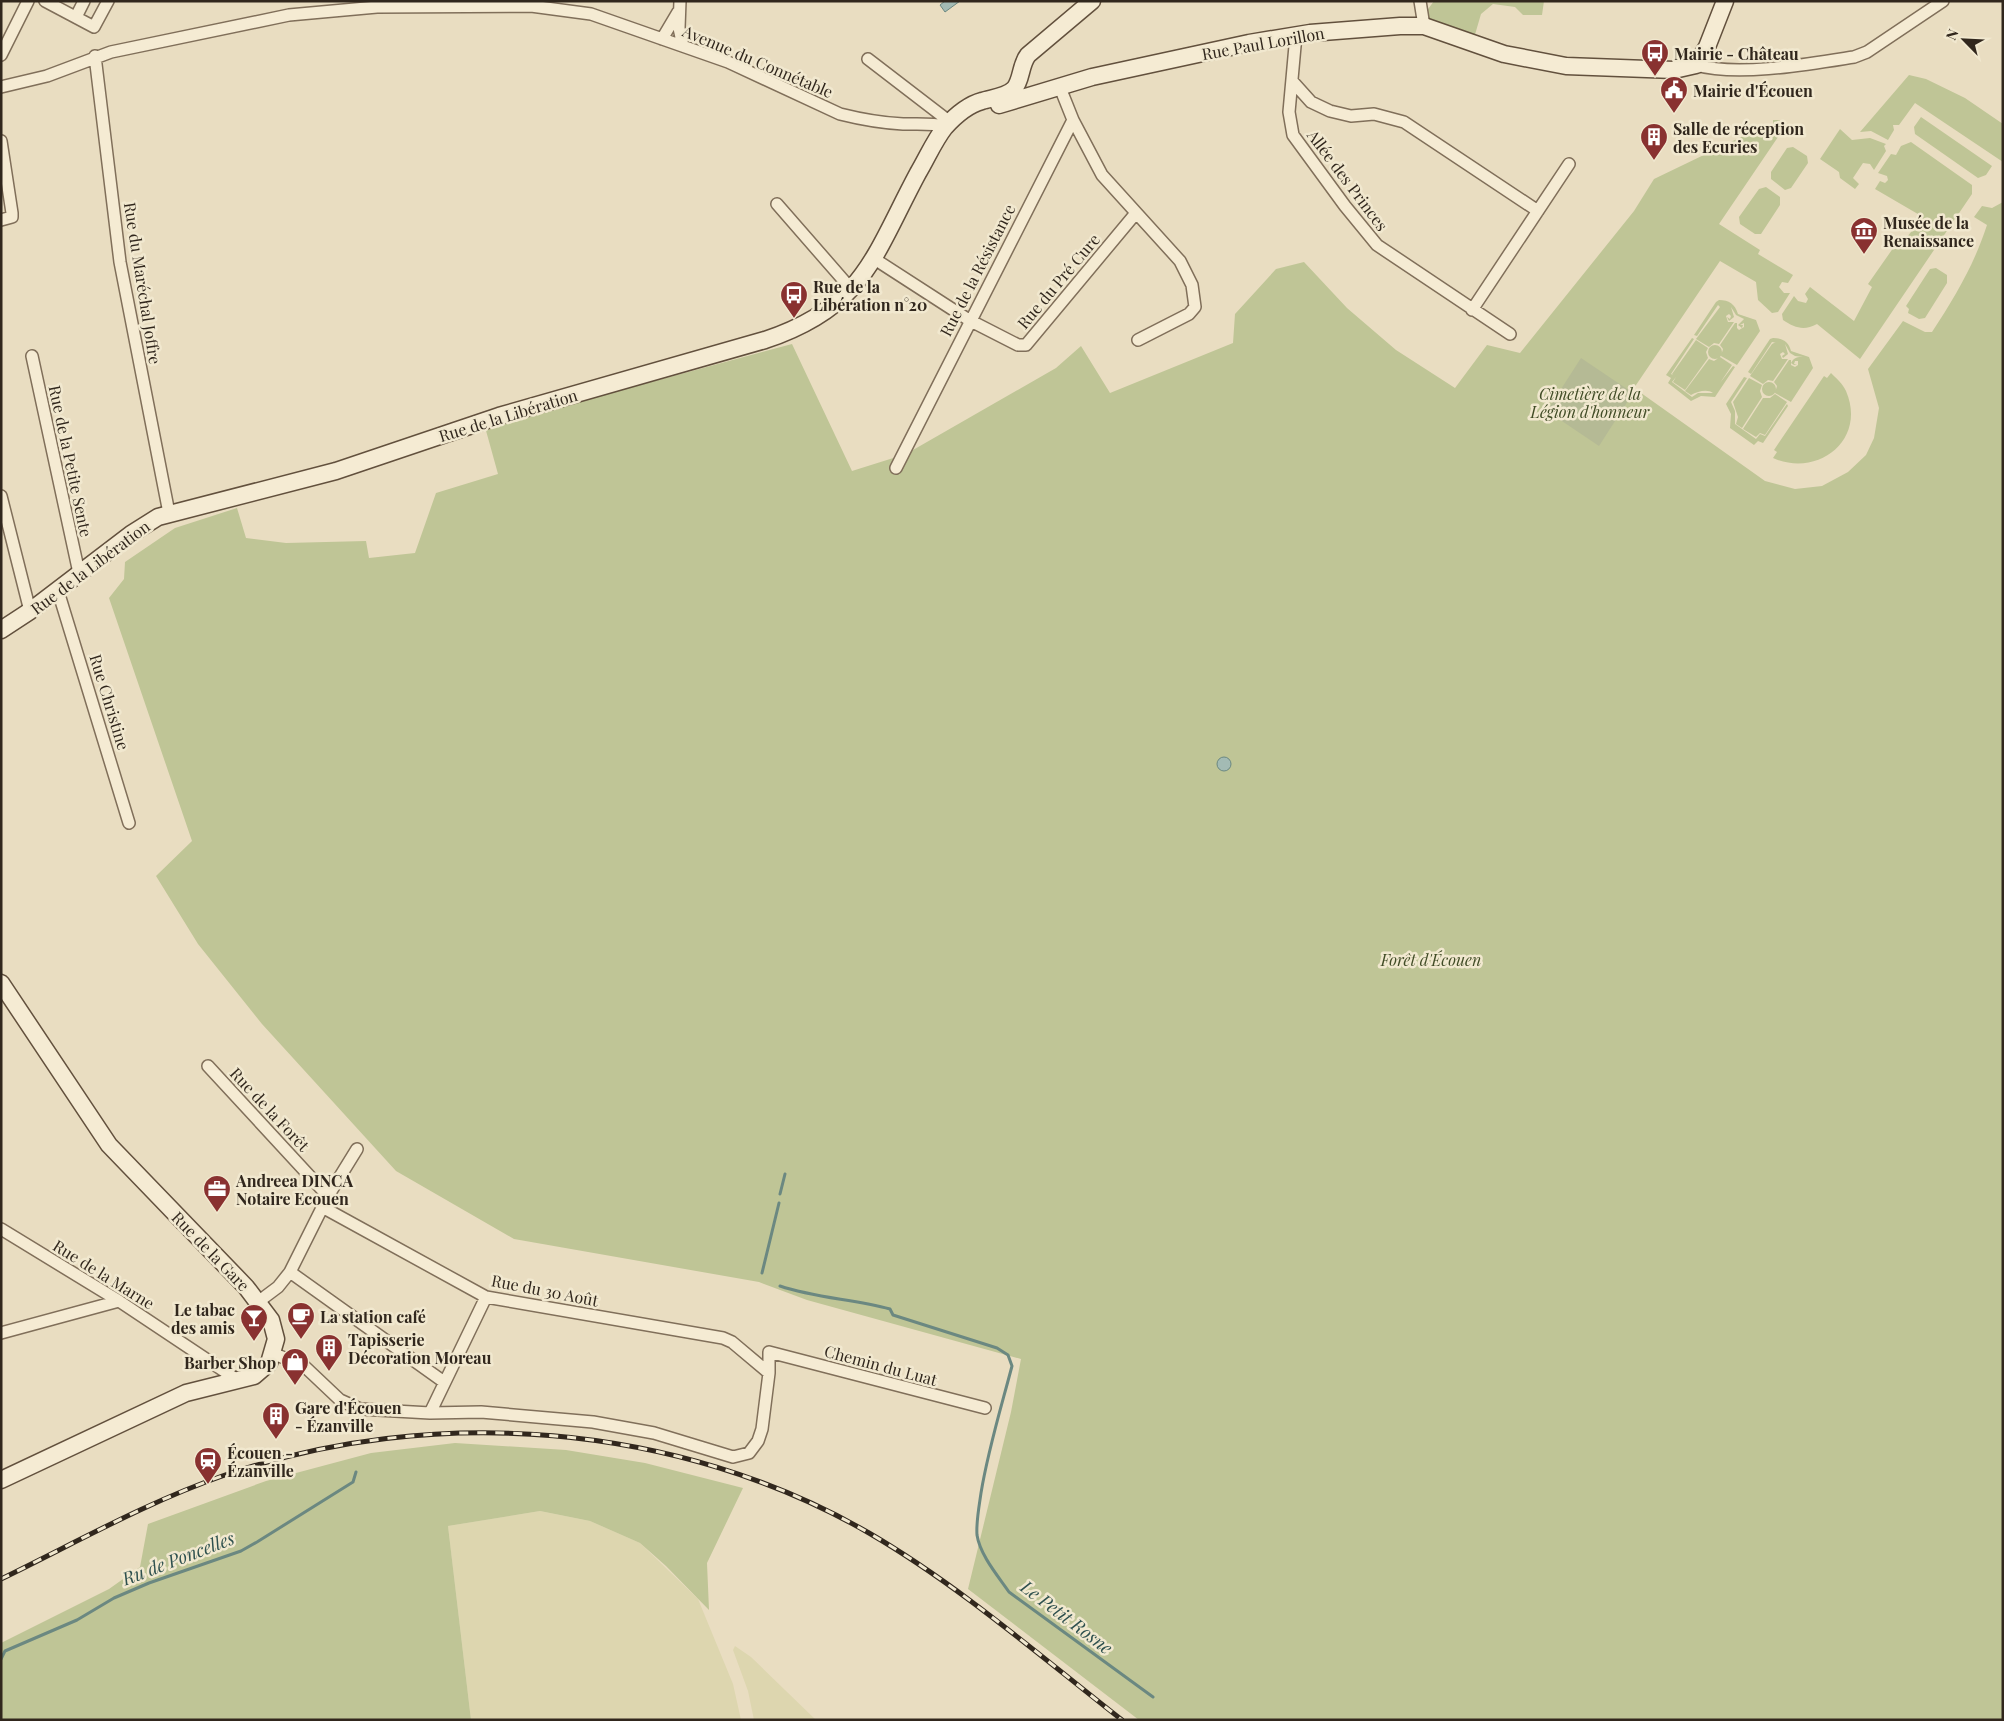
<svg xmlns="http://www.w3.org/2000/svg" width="2004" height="1721" font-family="'Playfair Display',serif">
	<rect width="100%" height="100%" fill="#e9ddc1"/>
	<path fill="#ddd6af" d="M 540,1511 L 590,1521 L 640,1543 L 698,1599 L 733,1684 L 741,1720 L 471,1720 L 448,1526 Z
		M 735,1646 L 751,1657 L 816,1720 L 754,1720 L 748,1691 L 733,1650 Z"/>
	<path fill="#bfc596" d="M 1434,1 L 1544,1 L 1542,15 L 1523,15 L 1515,7 L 1493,4 L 1481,14 L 1474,38 L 1435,29 L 1423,16 Z
		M 1909,75 L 1926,79 L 1965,98 L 2003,124 L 2003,162 L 1915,103 L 1899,125 L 1893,125 L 1894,130 L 1888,140 L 1871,131 L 1860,132 Z
		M 1921,117 L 1992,166 L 1986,175 L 1978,178 L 1915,134 L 1914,127 Z
		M 1773,120 L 1779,120 L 1786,126 L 1782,128 L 1776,136 L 1778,137 L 1719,224 L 1760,250 L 1758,254 L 1793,275 L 1788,283 L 1782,282 L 1779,287 L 1784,293 L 1790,293 L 1778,312 L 1772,313 L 1758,300 L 1756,282 L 1720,261 L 1634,388 L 1765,481 L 1795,489 L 1822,486 L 1848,472 L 1866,455 L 1874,438 L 1879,408 L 1868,369 L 1903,321 L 1925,332 L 1932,332 C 1955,297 1974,265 1987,225 L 1974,217 L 1982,206 L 1992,208 L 2003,202 L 2003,1720 L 1139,1720 L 968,1589 L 1011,1412 L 1021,1359 L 807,1300 L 759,1282 L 514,1239 L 396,1171 L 262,1024 L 198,944 L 156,876 L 192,841 L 109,598 L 124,579 L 125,562 L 175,528 L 237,508 L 246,538 L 286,543 L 366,541 L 369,558 L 415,553 L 436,493 L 498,474 L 485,427 L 792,344 L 852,471 L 906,454 L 1056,368 L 1081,346 L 1110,393 L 1233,343 L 1235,314 L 1276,269 L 1304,262 L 1347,308 L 1396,350 L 1455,388 L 1487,345 L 1520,353 L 1634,211 L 1654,179 L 1764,126 L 1773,128 Z
		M 1840,129 L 1852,140 L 1870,138 L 1886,144 L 1884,146 L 1886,151 L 1874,170 L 1870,164 L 1863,163 L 1853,178 L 1859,184 L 1855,189 L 1840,178 L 1839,172 L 1820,159 Z
		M 1911,142 L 1972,185 L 1972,194 L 1860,359 L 1817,324 C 1804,331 1795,328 1783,320 L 1782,314 L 1794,296 L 1798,301 L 1806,303 L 1808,299 L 1805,294 L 1810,287 L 1854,321 L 1872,287 L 1868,284 L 1896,244 L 1899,247 L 1923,217 L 1875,189 L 1880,181 L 1885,183 L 1888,180 L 1887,176 L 1878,173 L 1891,154 L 1896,155 L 1901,146 Z
		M 1793,147 L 1807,156 L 1808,163 L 1791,188 L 1785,190 L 1771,179 L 1771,172 L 1787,148 Z
		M 1766,187 L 1780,197 L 1780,205 L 1761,234 L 1755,234 L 1740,224 L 1739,217 L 1759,189 Z
		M 1936,268 L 1947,275 L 1947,283 L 1925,318 L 1919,319 L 1908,313 L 1909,309 L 1906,306 L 1930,269 Z
		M 1719,300 C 1729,300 1735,304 1738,314 L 1756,320 L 1760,331 L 1737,365 L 1721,356 L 1723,349 L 1720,345 L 1735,323 L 1737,323 L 1737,328 L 1739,330 L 1744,327 L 1744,323 L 1740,325 L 1743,325 L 1742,328 L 1738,325 L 1744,319 L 1736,315 L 1731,307 L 1734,317 L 1729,321 L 1727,317 L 1730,319 L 1731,316 L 1729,314 L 1726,316 L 1728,322 L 1734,322 L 1719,344 L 1714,343 L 1709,347 L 1696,339 L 1720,307 L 1718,305 L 1697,336 L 1694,335 L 1716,302 Z
		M 1692,338 L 1694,339 L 1671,374 L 1673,375 L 1672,374 L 1696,340 L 1708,348 L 1706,352 L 1708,358 L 1685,390 L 1673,382 L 1676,377 L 1672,382 L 1692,397 L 1698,393 L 1713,393 C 1708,389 1698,391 1691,395 L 1685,391 L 1709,359 L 1714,361 L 1720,357 L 1732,365 L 1720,383 L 1733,366 L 1735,367 L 1715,397 L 1701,396 L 1691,401 L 1668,383 L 1671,378 L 1666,375 Z
		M 1773,338 C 1783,338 1789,342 1791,351 L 1809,357 L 1813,368 L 1791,402 L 1775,393 L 1777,386 L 1774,382 L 1789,360 L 1791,360 L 1791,365 L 1795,367 L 1798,365 L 1798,361 L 1795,361 L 1794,364 L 1797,364 L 1794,365 L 1791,363 C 1794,357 1798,357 1803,357 L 1795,356 L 1790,353 L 1785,344 L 1788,354 L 1783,358 L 1781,354 L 1782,356 L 1785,354 L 1783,352 L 1780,354 L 1782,359 L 1788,359 L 1773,381 L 1768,380 L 1763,384 L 1750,376 L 1772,344 L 1776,342 L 1783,344 L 1772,342 L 1751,374 L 1748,372 L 1770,339 Z
		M1708 352a7 7 0 1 1 14 0a7 7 0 1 1-14 0Z
		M 1831,373 C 1836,378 1843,384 1846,391 C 1867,440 1818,478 1773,458 L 1777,452 L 1774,450 L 1824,376 L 1827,378 Z
		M 1744,377 L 1747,378 L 1731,402 L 1735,411 L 1735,424 L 1756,439 L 1760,434 L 1765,436 L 1787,404 L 1788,406 L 1763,443 L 1758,441 L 1754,445 L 1730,428 L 1731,414 L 1726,404 Z
		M 1749,378 L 1762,385 L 1760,391 L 1762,397 L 1742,428 L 1736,424 L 1738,417 L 1733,402 Z
		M1762 389a7 7 0 1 1 14 0a7 7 0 1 1-14 0Z
		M 1775,394 L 1787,402 L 1765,435 L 1760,433 L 1756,437 L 1743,429 L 1763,398 L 1770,398 Z
		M 455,1443 L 566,1450 L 645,1463 L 743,1488 L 707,1563 L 709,1610 L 666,1566 L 640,1543 L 590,1521 L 540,1511 L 448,1526 L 471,1720 L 1,1720 L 1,1643 L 109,1589 L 140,1567 L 148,1524 L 266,1481 L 371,1453 Z"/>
	<path fill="#b5ba95" d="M 1581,358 L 1633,393 L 1599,446 L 1547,411 Z"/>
	<path fill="#a3bbb4" stroke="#6b8881" d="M 945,1 L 960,1 L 945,12 L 940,5 Z
		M1217 764a7 7 0 1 1 14 0a7 7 0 1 1-14 0Z"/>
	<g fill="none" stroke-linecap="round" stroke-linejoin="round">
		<path stroke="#6b8881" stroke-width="3" d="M 780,1194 L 785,1174
			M 762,1273 L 779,1203
			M 780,1286 C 815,1298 853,1299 890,1309 L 893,1315 L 997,1348 L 1008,1355 L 1012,1366 C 1001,1408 988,1450 981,1493 C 979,1507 976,1522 977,1535 C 980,1555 998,1576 1009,1592 L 1153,1697
			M 1,1659 L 5,1651 L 77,1620 L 114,1598 L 149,1583 L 241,1551 L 257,1542 L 353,1482 L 356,1472"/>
		<defs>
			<path id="street" d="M 45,1 L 94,27 L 108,1
				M 680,1 L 679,28 L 683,46
				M 1420,1 L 1424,26
				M 76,17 L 84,1
				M 1296,35 L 1289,112 L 1293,135 L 1345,206 L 1377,245 L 1510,334
				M 662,39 L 678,12
				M 1,55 L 28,1
				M 95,56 L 120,262 L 169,513
				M 868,59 L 950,122
				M 1696,65 C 1738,77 1810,64 1854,57 L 1867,52 L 1943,1
				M 1293,82 L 1311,102 L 1330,111 L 1351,116 L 1374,114 L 1404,122 L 1538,211
				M 1,87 L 47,76 L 111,52 L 289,15 L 377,7 L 531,6 L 591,14 L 728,62 L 840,114 C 860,119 882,123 903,124 C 918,124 931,123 946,126
				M 1073,120 L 1102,175 L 1180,261 L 1192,285 L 1195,307 L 1189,314 L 1138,340
				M 1,141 L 12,213 L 12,217 L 1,220
				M 777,204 L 852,290
				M 873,258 L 969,320 L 1018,345 L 1026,345 L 1136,213
				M 1472,310 L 1569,164
				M 32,356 L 79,573
				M 896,468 L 1073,120 L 1059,85
				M 1,496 L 30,611
				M 58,591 L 129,823
				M 208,1066 L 328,1196
				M 324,1208 L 486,1297 L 723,1338 L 732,1342 L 769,1373
				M 1,1229 L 119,1301 L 239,1381
				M 290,1272 L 444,1382
				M 258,1302 L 278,1287 L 290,1272 L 328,1196 L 357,1149
				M 1,1333 L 119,1301
				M 274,1354 L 303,1365 L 340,1400 L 360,1409 L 430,1413 L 481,1412 L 593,1422 L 654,1433 L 733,1457 L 749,1453 L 758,1441 L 762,1429 L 769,1373 L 769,1352 L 985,1408
				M 430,1413 L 486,1297"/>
			<path id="secondary" d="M 999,105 L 1092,77 L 1249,43 L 1310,33 L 1400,26 L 1424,26 L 1504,54 L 1566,66 L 1674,70 L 1696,65 L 1707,47 L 1725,1
				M 1,630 L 30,611 L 131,534 L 158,517 L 336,471 L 499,416 L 765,340 C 864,307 873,257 918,173 C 927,158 934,141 945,127 C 955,116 967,105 982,101 C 991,98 1006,97 1014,89 C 1022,80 1020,65 1028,55 L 1092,1
				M 1,983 L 109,1145 L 246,1287 L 271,1320 L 276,1339 L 269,1363 L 254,1376 L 186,1393 L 1,1480"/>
		</defs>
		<use href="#street" stroke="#806f5a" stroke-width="14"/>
		<use href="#secondary" stroke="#62503d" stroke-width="19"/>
		<use href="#street" stroke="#f5ebd3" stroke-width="11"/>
		<use href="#secondary" stroke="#f5ebd3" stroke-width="16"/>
		<defs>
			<path id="rail" d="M 1,1579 C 75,1543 147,1502 225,1475 C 433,1404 677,1422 869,1533 C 960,1586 1040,1656 1122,1720"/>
		</defs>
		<use href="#rail" stroke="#31271d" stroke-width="5"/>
		<use href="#rail" stroke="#f1e8cf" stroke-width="3" stroke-dasharray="9" stroke-linecap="butt"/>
	</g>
	<defs>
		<symbol id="bus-pin" viewBox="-11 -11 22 30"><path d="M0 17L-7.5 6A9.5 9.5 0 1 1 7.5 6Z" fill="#893130" stroke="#f1e8cf"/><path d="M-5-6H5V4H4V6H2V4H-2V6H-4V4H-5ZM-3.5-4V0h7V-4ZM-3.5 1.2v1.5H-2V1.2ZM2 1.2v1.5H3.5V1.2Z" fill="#fff"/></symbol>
		<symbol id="civic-pin" viewBox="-11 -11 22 30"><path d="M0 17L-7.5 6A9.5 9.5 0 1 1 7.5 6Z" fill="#893130" stroke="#f1e8cf"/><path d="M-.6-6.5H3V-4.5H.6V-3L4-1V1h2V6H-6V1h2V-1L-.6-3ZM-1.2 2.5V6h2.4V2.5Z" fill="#fff"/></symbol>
		<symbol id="building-pin" viewBox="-11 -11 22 30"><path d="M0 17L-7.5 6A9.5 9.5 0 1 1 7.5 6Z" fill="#893130" stroke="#f1e8cf"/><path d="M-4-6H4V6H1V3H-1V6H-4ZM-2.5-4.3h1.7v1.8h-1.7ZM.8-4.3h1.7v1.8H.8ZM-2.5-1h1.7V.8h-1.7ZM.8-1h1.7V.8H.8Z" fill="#fff"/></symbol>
		<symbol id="museum-pin" viewBox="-11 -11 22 30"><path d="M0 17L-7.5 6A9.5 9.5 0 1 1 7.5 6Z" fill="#893130" stroke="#f1e8cf"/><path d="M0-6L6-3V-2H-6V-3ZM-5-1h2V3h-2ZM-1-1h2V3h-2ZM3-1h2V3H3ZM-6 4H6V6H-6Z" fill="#fff"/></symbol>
		<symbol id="office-pin" viewBox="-11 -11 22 30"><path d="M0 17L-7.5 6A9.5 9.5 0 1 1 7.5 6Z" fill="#893130" stroke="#f1e8cf"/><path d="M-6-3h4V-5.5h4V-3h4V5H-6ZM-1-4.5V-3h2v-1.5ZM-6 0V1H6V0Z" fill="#fff"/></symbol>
		<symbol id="cafe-pin" viewBox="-11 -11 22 30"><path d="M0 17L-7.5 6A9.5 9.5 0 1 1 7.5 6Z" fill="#893130" stroke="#f1e8cf"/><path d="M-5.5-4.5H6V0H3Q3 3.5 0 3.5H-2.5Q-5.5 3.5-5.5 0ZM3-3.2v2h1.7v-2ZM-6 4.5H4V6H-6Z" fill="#fff"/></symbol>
		<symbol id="bar-pin" viewBox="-11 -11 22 30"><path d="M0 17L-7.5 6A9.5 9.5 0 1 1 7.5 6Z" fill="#893130" stroke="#f1e8cf"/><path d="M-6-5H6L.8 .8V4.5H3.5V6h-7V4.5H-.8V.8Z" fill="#fff"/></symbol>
		<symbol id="shop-pin" viewBox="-11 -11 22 30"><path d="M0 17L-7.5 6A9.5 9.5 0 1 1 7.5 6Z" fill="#893130" stroke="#f1e8cf"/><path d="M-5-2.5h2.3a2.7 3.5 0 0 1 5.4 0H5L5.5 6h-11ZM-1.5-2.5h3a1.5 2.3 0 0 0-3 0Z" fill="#fff"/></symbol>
		<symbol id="station-pin" viewBox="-11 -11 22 30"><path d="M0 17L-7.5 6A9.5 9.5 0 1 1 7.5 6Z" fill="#893130" stroke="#f1e8cf"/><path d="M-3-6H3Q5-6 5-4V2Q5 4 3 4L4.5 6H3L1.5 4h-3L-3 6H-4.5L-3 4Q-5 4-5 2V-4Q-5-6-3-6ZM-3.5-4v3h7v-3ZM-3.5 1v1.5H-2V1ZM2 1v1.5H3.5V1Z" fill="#fff"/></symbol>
	</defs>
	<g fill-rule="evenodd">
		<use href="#bus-pin" x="1639" y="37" width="32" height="43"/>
		<use href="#civic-pin" x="1658" y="74" width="32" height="43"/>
		<use href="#building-pin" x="1638" y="121" width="32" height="43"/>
		<use href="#museum-pin" x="1848" y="215" width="32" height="43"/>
		<use href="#bus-pin" x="778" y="279" width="32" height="43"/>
		<use href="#office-pin" x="201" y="1173" width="32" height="43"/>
		<use href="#cafe-pin" x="285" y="1300" width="32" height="43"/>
		<use href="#bar-pin" x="238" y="1302" width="32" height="43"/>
		<use href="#building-pin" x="313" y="1332" width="32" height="43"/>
		<use href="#shop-pin" x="279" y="1346" width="32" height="43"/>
		<use href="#building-pin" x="260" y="1400" width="32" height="43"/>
		<use href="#station-pin" x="192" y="1445" width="32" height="43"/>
	</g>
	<g text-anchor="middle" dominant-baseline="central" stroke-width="5" stroke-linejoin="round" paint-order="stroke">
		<g font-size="16" fill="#31271d" stroke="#f1e8cf">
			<text transform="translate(1263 43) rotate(-10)">Rue Paul Lorillon</text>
			<text transform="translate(758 61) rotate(23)">Avenue du Connétable</text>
			<text transform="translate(1348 180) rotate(53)">Allée des Princes</text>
			<text transform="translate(977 270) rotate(-63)">Rue de la Résistance</text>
			<text transform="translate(1058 281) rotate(-50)">Rue du Pré Cure</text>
			<text transform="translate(143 283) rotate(81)">Rue du Maréchal Joffre</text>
			<text transform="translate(508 415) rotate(-17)">Rue de la Libération</text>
			<text transform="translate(71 461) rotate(78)">Rue de la Petite Sente</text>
			<text transform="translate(90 567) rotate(-37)">Rue de la Libération</text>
			<text transform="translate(110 702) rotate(73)">Rue Christine</text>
			<text transform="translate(270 1109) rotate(47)">Rue de la Forêt</text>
			<text transform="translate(211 1251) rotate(46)">Rue de la Gare</text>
			<text transform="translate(104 1274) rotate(32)">Rue de la Marne</text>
			<text transform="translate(545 1290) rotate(11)">Rue du 30 Août</text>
			<text transform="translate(881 1365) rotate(15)">Chemin du Luat</text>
		</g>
		<g font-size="16" font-weight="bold" fill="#31271d" stroke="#f1e8cf" text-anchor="start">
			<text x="1674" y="53">Mairie - Château</text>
			<text x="1693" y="90">Mairie d'Écouen</text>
			<text x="1673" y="128">Salle de réception<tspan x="1673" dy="18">des Ecuries</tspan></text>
			<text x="1883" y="222">Musée de la<tspan x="1883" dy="18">Renaissance</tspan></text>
			<text x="813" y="286">Rue de la<tspan x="813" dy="18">Libération n°20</tspan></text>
			<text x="236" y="1180">Andreea DINCA<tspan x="236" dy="18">Notaire Ecouen</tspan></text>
			<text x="235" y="1309" text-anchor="end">Le tabac<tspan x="235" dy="18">des amis</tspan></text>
			<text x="320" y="1316">La station café</text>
			<text x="348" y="1339">Tapisserie<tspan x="348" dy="18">Décoration Moreau</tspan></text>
			<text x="276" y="1362" text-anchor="end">Barber Shop</text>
			<text x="295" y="1407">Gare d'Écouen<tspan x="295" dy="18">- Ézanville</tspan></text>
			<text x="227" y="1452">Écouen -<tspan x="227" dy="18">Ézanville</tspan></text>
		</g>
		<g font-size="16" font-style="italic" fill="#414c26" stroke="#f1e8cf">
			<text x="1590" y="393">Cimetière de la<tspan x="1590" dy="18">Légion d'honneur</tspan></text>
			<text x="1431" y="959">Forêt d'Écouen</text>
		</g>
		<g font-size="18" font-style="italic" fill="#2e504e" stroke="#f1e8cf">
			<text transform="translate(178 1558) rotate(-21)">Ru de Poncelles</text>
			<text transform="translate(1067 1617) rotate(37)">Le Petit Rosne</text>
		</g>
	</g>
	<rect width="2004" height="1721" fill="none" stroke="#31271d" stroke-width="5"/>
	<g transform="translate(1964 40) rotate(294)" stroke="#f1e8cf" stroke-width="4" paint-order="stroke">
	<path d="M0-4L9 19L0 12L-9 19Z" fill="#31271d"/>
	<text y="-8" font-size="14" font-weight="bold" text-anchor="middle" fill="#31271d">N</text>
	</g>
</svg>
